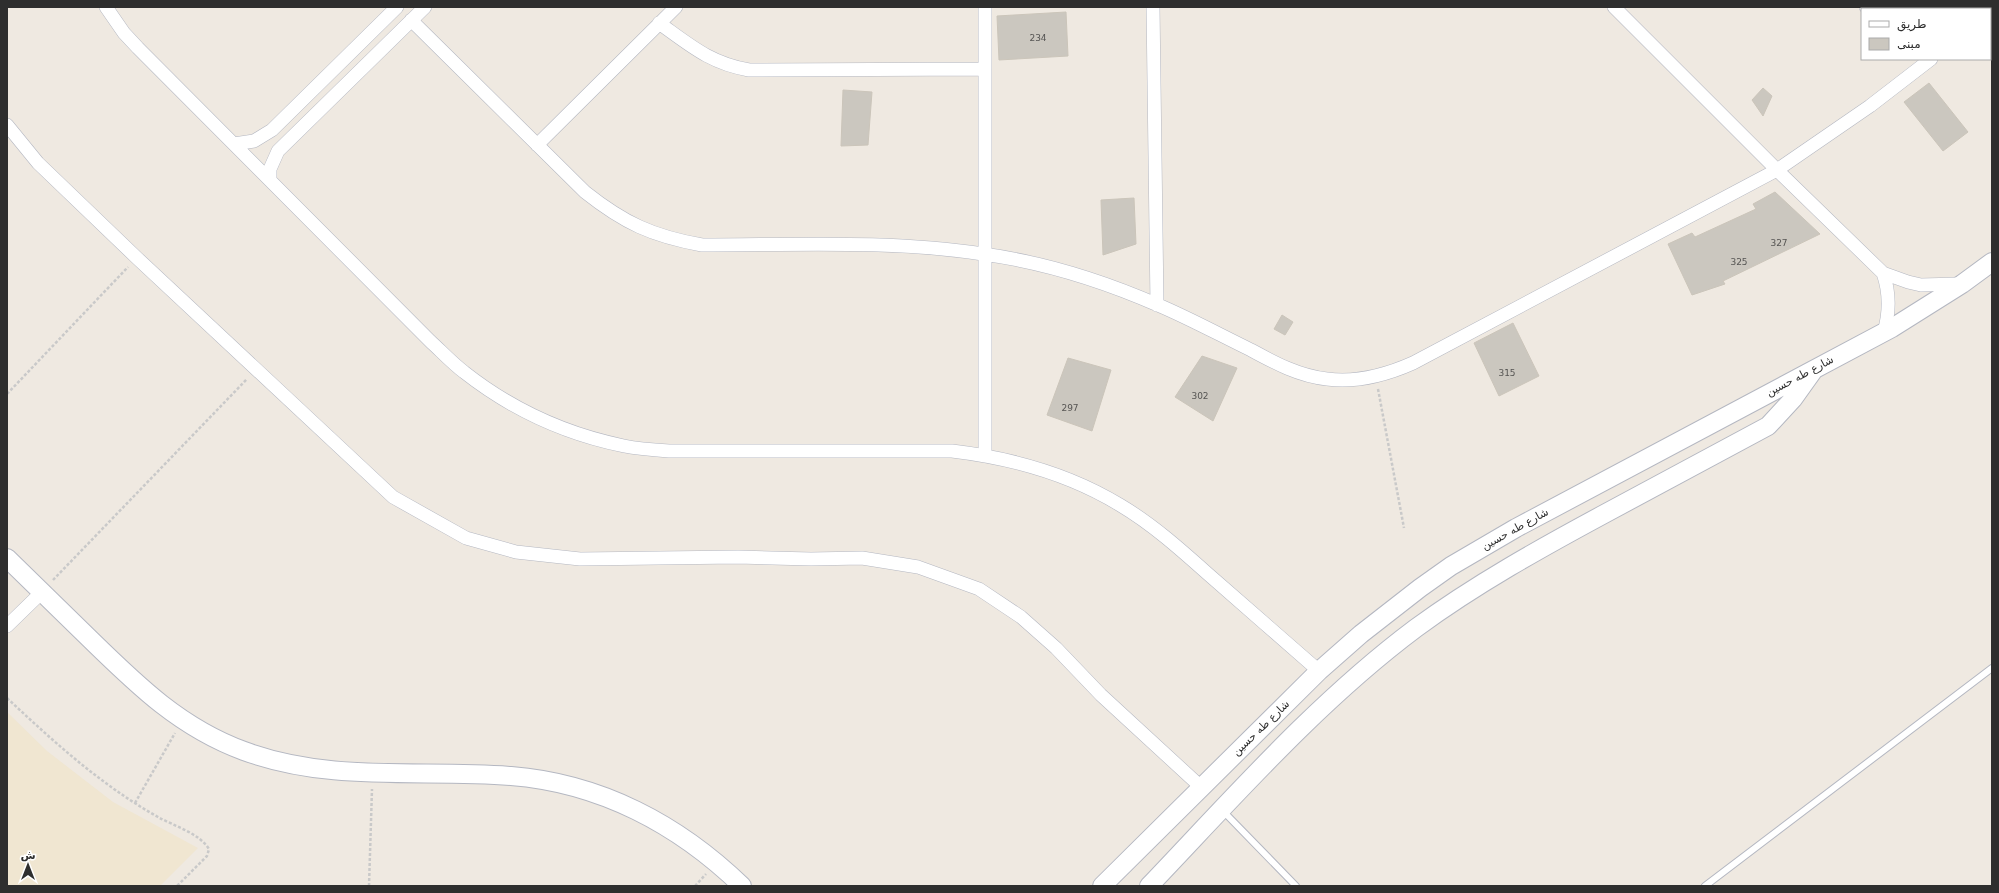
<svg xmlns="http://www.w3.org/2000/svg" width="1999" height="893" font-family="'DejaVu Sans',Vazirmatn,sans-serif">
	<rect width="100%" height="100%" fill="#efe9e1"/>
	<path fill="#f0e6d1" d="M 7,712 L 47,751 L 113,802 L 198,848 L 160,886 L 7,886 Z"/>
	<path fill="#cbc7bf" stroke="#cbc5ba" d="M 1066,12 L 1068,56 L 999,60 L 997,16 Z
		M 1929,83 L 1968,132 L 1943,151 L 1904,102 Z
		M 1763,88 L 1772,96 L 1763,116 L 1752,100 Z
		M 843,90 L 872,92 L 868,145 L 841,146 Z
		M 1775,192 L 1820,234 L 1723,281 L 1725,284 L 1692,295 L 1668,244 L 1692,233 L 1695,237 L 1756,209 L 1753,204 Z
		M 1134,198 L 1136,244 L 1103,255 L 1101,200 Z
		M 1282,315 L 1293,322 L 1285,335 L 1274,329 Z
		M 1513,323 L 1539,376 L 1499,396 L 1474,343 Z
		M 1202,356 L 1237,368 L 1213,421 L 1175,397 Z
		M 1068,358 L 1111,370 L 1092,431 L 1047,415 Z"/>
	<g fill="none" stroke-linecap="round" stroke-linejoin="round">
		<defs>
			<path id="lane" d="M 1223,811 L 1296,886
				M 1705,886 L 1992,668"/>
			<path id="street" d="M 106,7 L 124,33 L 138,48 L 430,341 C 441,351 452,363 464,372 C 511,409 565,434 624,446 C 639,449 654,450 669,451 L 952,451 C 1011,458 1069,474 1120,505 C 1152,524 1180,549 1208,574 C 1245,606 1282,639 1319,671
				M 1153,7 L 1157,305
				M 1614,7 L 1777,170 L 1883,273 L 1908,282 L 1921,285 L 1959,284
				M 1866,7 L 1868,9
				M 1985,9 L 1987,7
				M 411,20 L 585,192 C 624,223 652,236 702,245 C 795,245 891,240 983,254 C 1042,262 1103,281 1158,305 C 1189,318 1220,335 1251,350 C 1275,363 1299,376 1327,379 C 1357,383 1386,375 1413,363 L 1777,170 L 1870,106 L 1931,59
				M 659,23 C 691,46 710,63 749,70 L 985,69
				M 7,125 L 38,163 L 137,258 L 393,497 L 466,538 L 516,552 L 580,559 L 738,557 L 811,559 L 862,558 L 918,567 L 979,589 L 1021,617 L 1056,648 L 1101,695 L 1201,787
				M 234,144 L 254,141 L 272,130 L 397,7
				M 537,145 L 676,7
				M 270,180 L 270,169 L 278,151 L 425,7
				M 1883,273 C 1890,293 1890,311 1884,332
				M 985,455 L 985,7
				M 7,626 L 42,592"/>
			<path id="secondary" d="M 7,558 C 35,585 63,613 91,640 C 138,686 181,728 244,751 C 331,783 420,769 511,776 C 600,783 678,824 742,886
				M 1102,886 L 1319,671 L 1361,634 L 1420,588 L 1451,566 L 1516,528 L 1892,328 L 1962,284 L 1992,262
				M 1149,886 C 1234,797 1317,702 1416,628 C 1476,584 1541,548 1606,513 C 1660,484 1714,455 1768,426 L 1793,399 L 1813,371"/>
		</defs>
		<use href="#lane" stroke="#b4b7c1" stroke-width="8"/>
		<use href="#street" stroke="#b4b7c1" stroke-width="14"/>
		<use href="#secondary" stroke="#b4b7c1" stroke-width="20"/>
		<path stroke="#c9c9c9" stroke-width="2.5" stroke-dasharray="3 2" stroke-linecap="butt" d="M 1378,389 L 1404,528
			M 7,394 L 128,267
			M 53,580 L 247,379
			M 7,698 C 54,742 101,785 158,817 C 174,826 199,833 209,849 L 207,856 L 177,886
			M 135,803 L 175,733
			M 369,886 L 372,789
			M 695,886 L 706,874"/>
		<use href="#lane" stroke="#fff" stroke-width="6"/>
		<use href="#street" stroke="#fff" stroke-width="13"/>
		<use href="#secondary" stroke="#fff" stroke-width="18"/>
	</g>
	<g text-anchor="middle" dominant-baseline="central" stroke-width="3" stroke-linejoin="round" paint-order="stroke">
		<g font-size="9" fill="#555452">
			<text x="1038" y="38">234</text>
			<text x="1779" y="243">327</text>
			<text x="1739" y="262">325</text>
			<text x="1507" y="373">315</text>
			<text x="1200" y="396">302</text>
			<text x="1070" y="408">297</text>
		</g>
		<g font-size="11" fill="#2e2e2e" stroke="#fff">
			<text transform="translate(1800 376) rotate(-28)">شارع طه حسين</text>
			<text transform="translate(1515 529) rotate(-29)">شارع طه حسين</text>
			<text transform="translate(1261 728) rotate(-44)">شارع طه حسين</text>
		</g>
	</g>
	<rect width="1999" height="893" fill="none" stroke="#2e2e2e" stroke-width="16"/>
	<rect x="1861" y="8" width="130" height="52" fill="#ffffff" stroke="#ababab"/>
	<rect x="1869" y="21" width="20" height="6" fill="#ffffff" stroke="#ababab"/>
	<text x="1897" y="28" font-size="12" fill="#2e2e2e">طريق</text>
	<rect x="1869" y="38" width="20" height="12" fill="#cbc7bf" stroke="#ababab"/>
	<text x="1897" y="48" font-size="12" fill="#2e2e2e">مبنى</text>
	<g transform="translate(28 865)" stroke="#ffffff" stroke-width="3" paint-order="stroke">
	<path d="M0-3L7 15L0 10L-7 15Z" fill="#2e2e2e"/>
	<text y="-6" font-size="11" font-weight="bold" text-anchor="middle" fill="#2e2e2e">ش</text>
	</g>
</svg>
